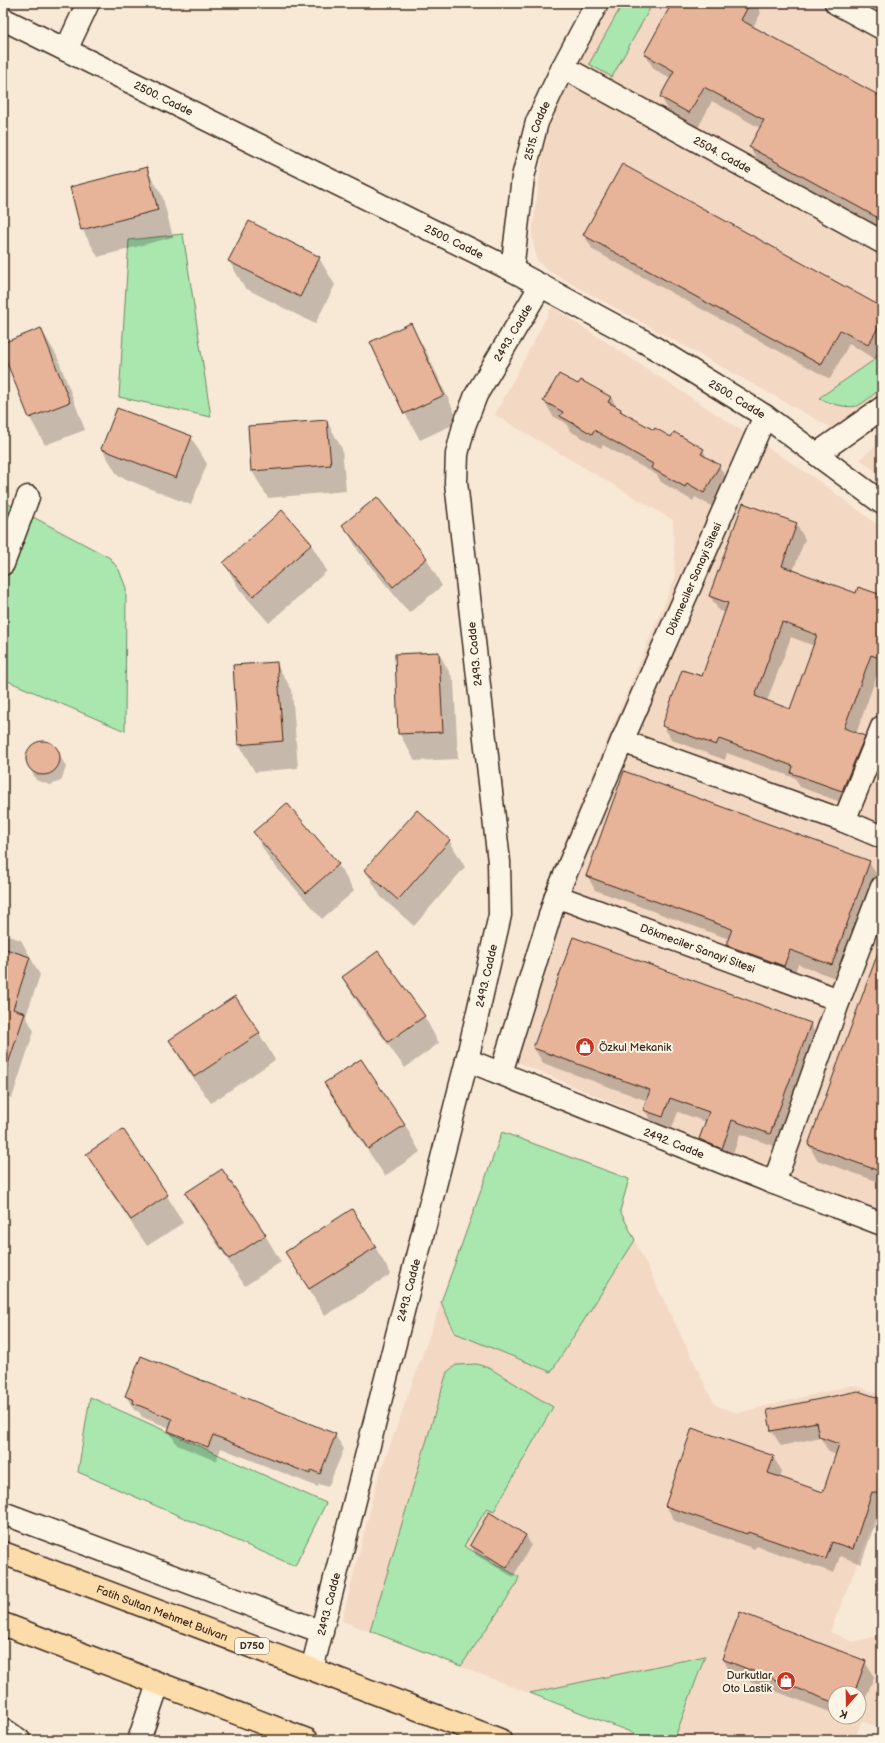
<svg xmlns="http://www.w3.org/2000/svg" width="885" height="1743" font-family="'Balsamiq Sans',sans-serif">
	<rect width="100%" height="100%" fill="#f8e8d6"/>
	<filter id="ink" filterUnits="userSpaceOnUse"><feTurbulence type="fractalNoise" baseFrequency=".025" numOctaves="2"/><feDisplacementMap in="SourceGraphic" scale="8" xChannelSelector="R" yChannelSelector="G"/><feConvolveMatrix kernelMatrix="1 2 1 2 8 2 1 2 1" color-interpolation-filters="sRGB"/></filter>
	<g filter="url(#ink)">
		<path fill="#f3d8c4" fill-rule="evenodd" d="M 609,3 L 882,3 L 882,394 L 832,428 L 549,271 L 537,260 L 532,234 L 544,146 L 558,96 Z
			M 552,307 L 819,481 L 882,528 L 882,1212 L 734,1155 L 494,1052 L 556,862 L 675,578 L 673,520 L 495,415 Z
			M 882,441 L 882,476 L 860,459 Z
			M 502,1132 L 629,1179 L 620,1211 L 715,1405 L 737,1413 L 853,1385 L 882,1395 L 882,1501 L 830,1632 L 853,1642 L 882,1635 L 882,1729 L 862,1721 L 854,1740 L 651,1740 L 342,1621 L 377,1482 ZM 835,1693 L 859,1693 L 859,1717 L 835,1717 Z"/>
		<path fill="#a9e7af" stroke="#728866" d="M 623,3 L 653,3 L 612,77 L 589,64 Z
			M 183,234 L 211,417 L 119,397 L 129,240 Z
			M 882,344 L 882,387 C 875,393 867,401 859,405 C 850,410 828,403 819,398 L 874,360 Z
			M 3,501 L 110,558 L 119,570 L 126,588 L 125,731 L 3,679 Z
			M 502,1132 L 629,1179 L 620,1211 L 635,1240 L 551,1372 L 455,1333 L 441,1302 Z
			M 477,1364 L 491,1369 L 553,1407 L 494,1511 L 487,1508 L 464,1546 L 519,1577 L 515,1587 L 461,1666 L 370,1631 L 447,1372 L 456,1365 Z
			M 90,1397 L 326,1503 L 295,1566 L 78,1472 Z
			M 705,1656 L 674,1740 L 651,1740 L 530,1693 Z"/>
		<path fill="#0003" fill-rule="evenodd" d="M 673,3 L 756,3 L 761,13 L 753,27 L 882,98 L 882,230 L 758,162 L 750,147 L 760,128 L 712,101 L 698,128 L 669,112 L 661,97 L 671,79 L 654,69 L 645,54 Z
			M 146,168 L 162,195 L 173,237 L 98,257 L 82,229 Z
			M 584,235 L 882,308 L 882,351 L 877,360 L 849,344 L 830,379 L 593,250 Z
			M 319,258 L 335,285 L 315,324 L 245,288 L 229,261 Z
			M 410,324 L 426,351 L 459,422 L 420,440 L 405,413 Z
			M 41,329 L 57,356 L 85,430 L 45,445 L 30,418 L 3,350 L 3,344 Z
			M 578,386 L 611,397 L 617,407 L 621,409 L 623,414 L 654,432 L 703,450 L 708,460 L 719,466 L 728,481 L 713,507 L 695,497 L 693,501 L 661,482 L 657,475 L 603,445 L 601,448 L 570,431 L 566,423 L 553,416 L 544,401 Z
			M 327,421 L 342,449 L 346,491 L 268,498 L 252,471 Z
			M 191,437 L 207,464 L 191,505 L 118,476 L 102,449 Z
			M 377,498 L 427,559 L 442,586 L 409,613 L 359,552 L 344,525 Z
			M 796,524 L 805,539 L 793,571 L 857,594 L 882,596 L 882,670 L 879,669 L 856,734 L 864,737 L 873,752 L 851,806 L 800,787 L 795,778 L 727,753 L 725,760 L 672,740 L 663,726 L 702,678 L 726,613 L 719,611 L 710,596 ZM 791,637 L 814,646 L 791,710 L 767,701 Z
			M 311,544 L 327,571 L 269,623 L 240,590 L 224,563 Z
			M 439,653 L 454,681 L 458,759 L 415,761 L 399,733 Z
			M 276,663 L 292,690 L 298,768 L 255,772 L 239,745 Z
			M 41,741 L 55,746 L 66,767 L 61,781 L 50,785 L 36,780 L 25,759 L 31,745 Z
			M 254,833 L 338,864 L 354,891 L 322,919 L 270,860 Z
			M 449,840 L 465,867 L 414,926 L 381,897 L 365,870 Z
			M 869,862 L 878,877 L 840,980 L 798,964 L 792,981 L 736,960 L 727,945 L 729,939 L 595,890 L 587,875 Z
			M 3,934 L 21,940 L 40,975 L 26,1016 L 34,1031 L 12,1098 L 3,1095 Z
			M 882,943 L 882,1183 L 817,1160 L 809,1145 Z
			M 343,978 L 424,1016 L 439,1043 L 405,1068 L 359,1005 Z
			M 810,1024 L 819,1039 L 779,1148 L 740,1134 L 730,1163 L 709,1154 L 700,1139 L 706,1122 L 678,1112 L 671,1131 L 653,1124 L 644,1109 L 648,1101 L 543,1063 L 534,1048 Z
			M 259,1033 L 275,1060 L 211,1103 L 186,1068 L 170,1041 Z
			M 325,1084 L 405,1125 L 420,1152 L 385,1176 L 341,1111 Z
			M 88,1154 L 167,1196 L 183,1223 L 147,1246 L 103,1181 Z
			M 186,1194 L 265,1235 L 281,1262 L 245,1286 L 202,1221 Z
			M 375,1247 L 391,1274 L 325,1316 L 286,1252 Z
			M 126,1396 L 335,1435 L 344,1449 L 328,1487 L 319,1484 L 318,1487 L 221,1448 L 216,1461 L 177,1445 L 169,1431 L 170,1428 L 142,1417 L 139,1412 L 134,1410 Z
			M 882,1400 L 882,1507 L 881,1506 L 861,1564 L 840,1556 L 834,1573 L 756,1546 L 755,1549 L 675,1521 L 666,1506 L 773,1457 L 782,1471 L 780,1478 L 824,1493 L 837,1455 L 829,1452 L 820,1437 L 781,1446 L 772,1431 L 768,1410 Z
			M 526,1535 L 531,1545 L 513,1577 L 476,1555 L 471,1545 Z
			M 723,1659 L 865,1662 L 874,1677 L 859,1715 L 859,1693 L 835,1693 L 835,1714 L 731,1674 Z
			M 842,1717 L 858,1717 L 856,1722 Z"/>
		<path fill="#e7b499" stroke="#3b2a1e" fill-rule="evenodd" d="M 672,3 L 750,3 L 741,20 L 882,97 L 882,220 L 749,147 L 764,120 L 704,87 L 689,113 L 660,97 L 674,71 L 644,54 Z
			M 622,164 L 882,307 L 882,321 L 868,345 L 840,330 L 821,365 L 583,235 Z
			M 147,167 L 158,210 L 81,230 L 70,187 Z
			M 249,221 L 320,257 L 300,297 L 228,261 Z
			M 411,323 L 444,395 L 404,414 L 370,342 Z
			M 41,328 L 70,402 L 29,418 L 3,353 L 3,343 Z
			M 559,374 L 578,384 L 581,380 L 611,397 L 608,402 L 621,409 L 620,411 L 654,430 L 655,428 L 671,437 L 674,432 L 704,449 L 701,454 L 720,465 L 704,493 L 687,483 L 685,487 L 651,468 L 653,464 L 594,430 L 592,434 L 560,416 L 563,412 L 543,401 Z
			M 117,408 L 192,436 L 176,478 L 101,449 Z
			M 327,420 L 331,465 L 251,471 L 248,426 Z
			M 377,497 L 427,558 L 393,587 L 342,525 Z
			M 743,503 L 797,523 L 782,566 L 856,593 L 858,587 L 882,595 L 882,659 L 871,655 L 844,728 L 865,736 L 842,791 L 791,773 L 793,766 L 719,739 L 716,745 L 662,726 L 682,670 L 702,676 L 728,603 L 709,596 ZM 782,622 L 817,635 L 790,709 L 755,696 Z
			M 282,510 L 312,544 L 253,596 L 223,563 Z
			M 439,652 L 443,732 L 398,734 L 395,654 Z
			M 277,662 L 283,741 L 238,745 L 233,665 Z
			M26 758a17 17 0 1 1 34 0a17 17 0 1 1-34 0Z
			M 624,771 L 870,861 L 832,965 L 790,950 L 784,966 L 726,945 L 732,929 L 586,876 Z
			M 287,803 L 339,864 L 306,893 L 253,832 Z
			M 417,810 L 450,840 L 398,900 L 364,870 Z
			M 573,937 L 811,1023 L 770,1134 L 732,1120 L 722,1149 L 699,1139 L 709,1112 L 670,1098 L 663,1117 L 643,1110 L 650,1090 L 533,1048 Z
			M 880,947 L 882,947 L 882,1172 L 808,1145 Z
			M 3,948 L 30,957 L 13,1009 L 25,1013 L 6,1070 L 3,1070 Z
			M 378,951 L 425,1016 L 388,1042 L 342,977 Z
			M 235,996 L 260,1033 L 194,1077 L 169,1040 Z
			M 361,1059 L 405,1125 L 368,1149 L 324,1083 Z
			M 123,1129 L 168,1195 L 131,1220 L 86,1154 Z
			M 222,1169 L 266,1235 L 229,1259 L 185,1193 Z
			M 352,1209 L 376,1247 L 309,1289 L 285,1252 Z
			M 141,1356 L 336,1434 L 320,1474 L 311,1470 L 310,1474 L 213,1435 L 208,1447 L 168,1431 L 172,1419 L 133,1403 L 134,1400 L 125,1396 Z
			M 858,1391 L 882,1399 L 882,1495 L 872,1492 L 853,1549 L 832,1542 L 826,1559 L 748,1532 L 747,1534 L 665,1506 L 692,1428 L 774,1456 L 768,1473 L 823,1492 L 839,1444 L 819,1437 L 816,1422 L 771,1431 L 767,1410 Z
			M 489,1512 L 526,1535 L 507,1568 L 470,1545 Z
			M 740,1612 L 866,1661 L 854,1693 L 835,1693 L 835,1703 L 722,1659 Z"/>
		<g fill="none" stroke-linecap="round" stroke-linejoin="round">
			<defs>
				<g id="minor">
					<path d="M 836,3 L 882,28"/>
					<path id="s1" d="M 3,19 L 512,270 L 645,342 L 765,416 L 882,503"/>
					<path d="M 66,50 L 88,3"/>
					<path id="s2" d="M 563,67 L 882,242"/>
					<path id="s3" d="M 512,270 L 523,177 L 537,122 L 563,67 L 597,3"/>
					<path d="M 817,454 L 882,408"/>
					<path d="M 3,564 L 28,497"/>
					<path d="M 622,741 L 844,821 L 882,837"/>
					<path d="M 844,821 L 882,727"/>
					<path id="s4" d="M 556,896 L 839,1000"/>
					<path id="s5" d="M 467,1060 L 774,1183 L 882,1224"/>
					<path id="s6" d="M 501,1073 L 556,896 L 622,741 L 765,416"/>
					<path d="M 774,1183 L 839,1000 L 882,887"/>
					<path d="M 3,1513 L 322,1632"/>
					<path id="s7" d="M 312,1669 L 467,1060 L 500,915 L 499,862 L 456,482 L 457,454 L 464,426 L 476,395 L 541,285"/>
					<path d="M 3,1729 L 19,1740"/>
					<path d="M 139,1740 L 158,1684"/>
				</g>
				<g id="highway">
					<path id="s8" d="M 3,1553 L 500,1740"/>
					<path d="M 3,1624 L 307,1740"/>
				</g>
			</defs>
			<use href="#minor" stroke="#3b2a1e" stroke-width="25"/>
			<use href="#highway" stroke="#3b2a1e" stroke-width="25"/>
			<use href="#minor" stroke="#fcf5e5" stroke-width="22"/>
			<use href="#highway" stroke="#fddcac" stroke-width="22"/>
		</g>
	</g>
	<defs>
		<symbol id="shop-disc" viewBox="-11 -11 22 22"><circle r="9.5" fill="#c8321e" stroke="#fcf5e5"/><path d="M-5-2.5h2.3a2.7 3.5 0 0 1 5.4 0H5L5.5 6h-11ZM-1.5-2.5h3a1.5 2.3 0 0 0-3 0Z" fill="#fff"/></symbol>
	</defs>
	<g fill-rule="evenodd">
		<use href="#shop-disc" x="574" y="1036" width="22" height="22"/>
		<use href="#shop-disc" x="775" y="1670" width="22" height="22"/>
	</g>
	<g text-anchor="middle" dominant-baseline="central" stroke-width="4" stroke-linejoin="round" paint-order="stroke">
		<rect fill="#fcf5e5" stroke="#75675a" stroke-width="1" x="235" y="1638" width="34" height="16" rx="3"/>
		<g font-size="10" font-weight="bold" fill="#3b2a1e">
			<text x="252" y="1646">D750</text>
		</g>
		<g font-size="11" fill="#3b2a1e" stroke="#fcf5e5">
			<text stroke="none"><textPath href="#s1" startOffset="179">2500. Cadde</textPath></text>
			<text stroke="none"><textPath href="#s3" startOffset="142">2515. Cadde</textPath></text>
			<text stroke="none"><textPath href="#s2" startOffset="182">2504. Cadde</textPath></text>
			<text stroke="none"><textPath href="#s1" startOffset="503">2500. Cadde</textPath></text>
			<text stroke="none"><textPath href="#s7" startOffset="1375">2493. Cadde</textPath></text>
			<text stroke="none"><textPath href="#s1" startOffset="827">2500. Cadde</textPath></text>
			<text stroke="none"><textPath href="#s6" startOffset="531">Dökmeciler Sanayi Sitesi</textPath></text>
			<text transform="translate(475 654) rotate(-96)">2493. Cadde</text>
			<text stroke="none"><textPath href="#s4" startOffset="151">Dökmeciler Sanayi Sitesi</textPath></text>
			<text stroke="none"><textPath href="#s7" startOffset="715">2493. Cadde</textPath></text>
			<text stroke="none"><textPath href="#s5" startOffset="223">2492. Cadde</textPath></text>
			<text stroke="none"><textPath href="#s7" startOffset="391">2493. Cadde</textPath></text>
			<text stroke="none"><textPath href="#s7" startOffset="67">2493. Cadde</textPath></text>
			<text stroke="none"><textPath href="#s8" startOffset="170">Fatih Sultan Mehmet Bulvarı</textPath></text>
		</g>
		<g font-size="11" fill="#3b2a1e" stroke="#fcf5e5" text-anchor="start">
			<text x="599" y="1047">Özkul Mekanik</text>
			<text x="772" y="1675" text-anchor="end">Durkutlar<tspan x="772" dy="13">Oto Lastik</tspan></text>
		</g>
	</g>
	<rect width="885" height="1743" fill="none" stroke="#fcf5e5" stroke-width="16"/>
	<rect x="8" y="8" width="869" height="1727" fill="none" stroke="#3b2a1e" stroke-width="1.5" filter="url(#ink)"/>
	<g transform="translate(847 1705) rotate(200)"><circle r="19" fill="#fcf5e5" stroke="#afa495"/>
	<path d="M0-3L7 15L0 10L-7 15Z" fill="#c8321e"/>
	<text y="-6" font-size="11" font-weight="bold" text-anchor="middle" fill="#3b2a1e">K</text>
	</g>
</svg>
